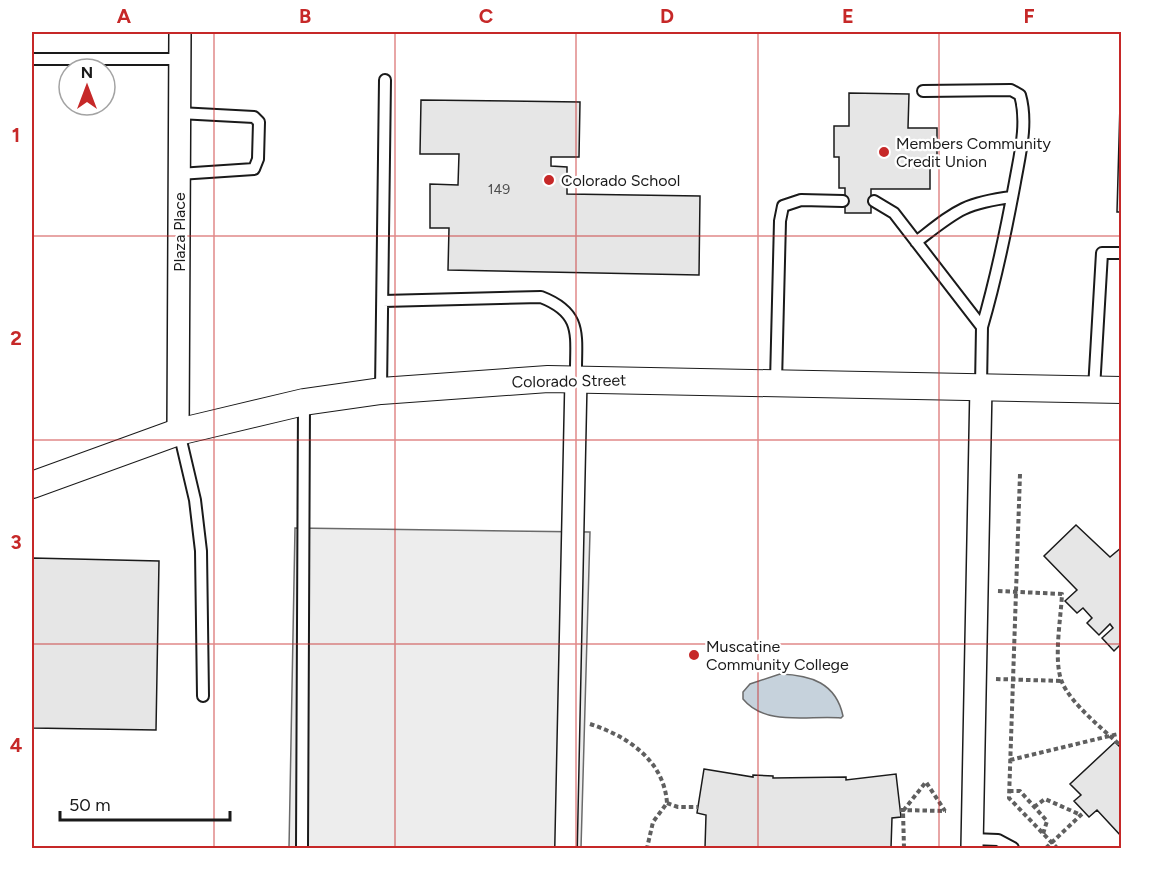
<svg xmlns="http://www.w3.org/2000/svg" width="1153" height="880" font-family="Figtree,sans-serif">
	<rect width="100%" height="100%" fill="#fff"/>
	<path fill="#ededed" stroke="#6a6a6a" stroke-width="1.5" d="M 295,528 L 590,532 L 581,848 L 289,848 Z"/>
	<path fill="#c6d2dc" stroke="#6a6a6a" stroke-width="1.5" d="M 780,674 C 811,675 836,683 843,716 L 841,718 C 809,715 766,727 743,699 L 743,692 L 750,684 Z"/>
	<path fill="#e6e6e6" stroke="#1a1a1a" stroke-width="1.5" d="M 849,93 L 909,94 L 908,128 L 937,128 L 937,160 L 930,160 L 930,189 L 871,189 L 871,213 L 845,213 L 845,188 L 839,188 L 839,157 L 834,157 L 834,126 L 849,126 Z
		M 421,100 L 580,102 L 579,157 L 551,157 L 551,166 L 567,167 L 567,194 L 700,196 L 699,275 L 448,270 L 449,228 L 430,228 L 430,184 L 458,185 L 459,154 L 420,154 Z
		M 1120,104 L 1122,104 L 1122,212 L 1117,212 Z
		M 1076,525 L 1110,557 L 1122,547 L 1122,649 L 1119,646 L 1114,651 L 1102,638 L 1113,628 L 1110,624 L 1099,635 L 1087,623 L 1092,618 L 1083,608 L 1077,613 L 1065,601 L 1077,590 L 1044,556 Z
		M 32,558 L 159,561 L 156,730 L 32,728 Z
		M 1115,742 L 1122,749 L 1122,837 L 1097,810 L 1089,817 L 1074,801 L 1081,795 L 1070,784 Z
		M 704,769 L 753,777 L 753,775 L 773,776 L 773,778 L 846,777 L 846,780 L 896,774 L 901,817 L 892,818 L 891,848 L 705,848 L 706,815 L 697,813 Z"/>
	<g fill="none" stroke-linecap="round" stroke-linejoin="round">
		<defs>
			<path id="service" d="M 32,59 L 180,59
				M 923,91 L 1011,90 L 1020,95 C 1028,123 1020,154 1015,182 C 1006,231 996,279 982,327
				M 179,174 L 254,169 L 258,159 L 259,122 L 254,117 L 179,113
				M 874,201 L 894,213 L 982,327 L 981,386
				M 916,242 C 955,212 963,203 1012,197
				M 383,301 L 541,297 C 585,314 575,338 576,379
				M 776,382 L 780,221 L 783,206 L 801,200 L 843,201
				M 1094,389 L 1102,253 L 1122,253
				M 381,390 L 385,80
				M 179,432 L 195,500 L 201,551 L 203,696
				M 972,839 L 998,840 L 1013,848
				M 302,848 L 304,402"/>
			<path id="minor" d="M 178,432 L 180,32
				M 566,848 L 576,379
				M 972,848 L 981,386"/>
			<path id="tertiary" d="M 32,485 L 178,432 L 304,402 L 381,391 L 548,379 L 1122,390"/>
		</defs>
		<use href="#service" stroke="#1a1a1a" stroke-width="14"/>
		<use href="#minor" stroke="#1a1a1a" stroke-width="24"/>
		<use href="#tertiary" stroke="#1a1a1a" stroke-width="28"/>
		<path stroke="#5f5f5f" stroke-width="4" stroke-dasharray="4.5 3" stroke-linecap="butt" d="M 1020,474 L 1009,798 L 1057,848
			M 998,591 L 1062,594 C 1061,618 1053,661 1062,682 C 1071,704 1104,730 1122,747
			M 996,679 L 1062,681
			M 590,724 C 627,736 664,760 667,803 L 653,822 L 647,848
			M 1010,760 L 1122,733
			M 1009,791 L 1020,791 L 1047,821 L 1043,834
			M 667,803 L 678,807 L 698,807
			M 1034,807 L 1045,799 L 1081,815
			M 900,810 L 946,811
			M 904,848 L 903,811 L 926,782 L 945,811
			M 1046,848 L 1084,812"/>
		<use href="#service" stroke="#fff" stroke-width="10"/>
		<use href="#minor" stroke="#fff" stroke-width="21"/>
		<use href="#tertiary" stroke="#fff" stroke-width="26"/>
	</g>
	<path fill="none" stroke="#c62828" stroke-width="1.5" stroke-opacity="0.55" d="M 214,32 L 214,848M 395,32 L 395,848M 576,32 L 576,848M 758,32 L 758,848M 939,32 L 939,848M 32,236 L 1122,236M 32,440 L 1122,440M 32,644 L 1122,644"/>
	<g fill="#c62828" stroke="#fff" stroke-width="2">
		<circle cx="884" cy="152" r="6"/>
		<circle cx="549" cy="180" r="6"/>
		<circle cx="694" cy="655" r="6"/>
	</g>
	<g text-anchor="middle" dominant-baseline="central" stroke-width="4.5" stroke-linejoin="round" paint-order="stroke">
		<g font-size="14" fill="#4d4d4d">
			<text x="499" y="189">149</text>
		</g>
		<g font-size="16" fill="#1a1a1a" stroke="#fff" text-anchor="start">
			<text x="896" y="143">Members Community<tspan x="896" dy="18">Credit Union</tspan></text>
			<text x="561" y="180">Colorado School</text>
			<text x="706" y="646">Muscatine<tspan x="706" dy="18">Community College</tspan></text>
		</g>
		<g font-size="16" fill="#1a1a1a" stroke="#fff">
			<text transform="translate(179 232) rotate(-90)">Plaza Place</text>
			<text transform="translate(569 381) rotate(-1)">Colorado Street</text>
		</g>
	</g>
	<rect width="1153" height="880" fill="none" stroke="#ffffff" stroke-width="66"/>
	<g transform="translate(87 87)"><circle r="28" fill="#ffffff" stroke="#a3a3a3" stroke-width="1.5"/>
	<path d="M0-4.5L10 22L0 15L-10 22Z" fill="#c62828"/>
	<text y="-9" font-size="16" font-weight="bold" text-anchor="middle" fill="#1a1a1a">N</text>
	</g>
	<path d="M60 811v9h170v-9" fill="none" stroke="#1a1a1a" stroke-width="3"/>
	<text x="69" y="811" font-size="18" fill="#1a1a1a" stroke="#ffffff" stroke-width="4.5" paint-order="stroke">50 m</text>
	<rect x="33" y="33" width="1087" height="814" fill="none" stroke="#c62828" stroke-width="2"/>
	<g font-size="20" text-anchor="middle" font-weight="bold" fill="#c62828">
		<text x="124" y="23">A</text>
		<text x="305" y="23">B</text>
		<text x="486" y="23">C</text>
		<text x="667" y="23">D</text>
		<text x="848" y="23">E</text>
		<text x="1029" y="23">F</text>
		<text x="16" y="142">1</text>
		<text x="16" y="345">2</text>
		<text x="16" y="549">3</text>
		<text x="16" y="752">4</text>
	</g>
</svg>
